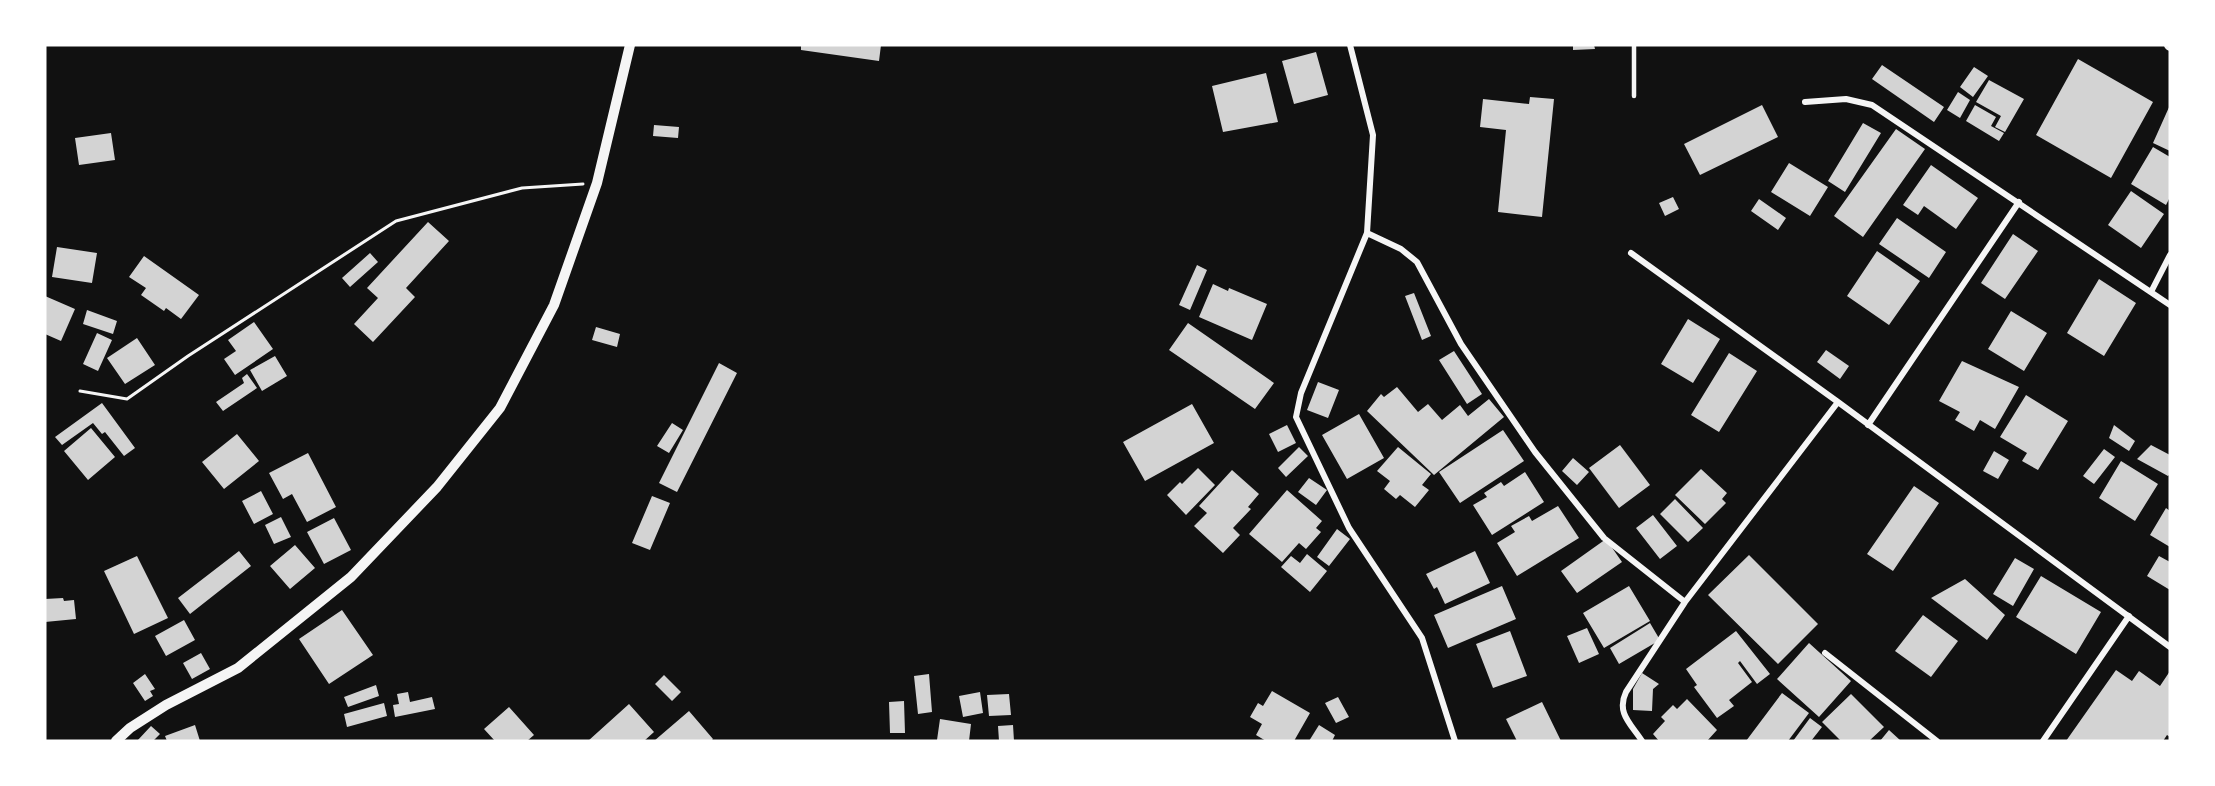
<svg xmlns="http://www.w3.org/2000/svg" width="2215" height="786" font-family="Karla,sans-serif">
	<rect width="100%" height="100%" fill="#111"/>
	<path fill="#d3d3d3" d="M 801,45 L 881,45 L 879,61 L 801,50 Z
		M 1573,45 L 1594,45 L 1595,49 L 1573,50 Z
		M 1316,52 L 1328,95 L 1294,104 L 1282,61 Z
		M 2078,59 L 2153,102 L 2111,178 L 2036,135 Z
		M 1882,65 L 1944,107 L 1934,122 L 1872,79 Z
		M 1974,67 L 1988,76 L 1973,97 L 1960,87 Z
		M 1266,73 L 1278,122 L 1223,132 L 1212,86 Z
		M 1989,80 L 2024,99 L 2005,132 L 1995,127 L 2001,116 L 1976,102 Z
		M 1958,92 L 1970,100 L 1960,118 L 1947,110 Z
		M 1530,97 L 1554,99 L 1542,217 L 1498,212 L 1506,130 L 1480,127 L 1483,99 L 1529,104 Z
		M 1762,105 L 1778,137 L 1700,175 L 1684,144 Z
		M 1975,105 L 1996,117 L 1991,126 L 2004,133 L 1999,141 L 1966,121 Z
		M 2170,105 L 2170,151 L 2153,143 Z
		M 1863,123 L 1881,133 L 1845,192 L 1828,181 Z
		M 654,125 L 679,127 L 678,138 L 653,136 Z
		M 1896,129 L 1925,149 L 1863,237 L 1834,216 Z
		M 111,133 L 115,160 L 79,165 L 75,138 Z
		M 2153,147 L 2170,157 L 2170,197 L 2166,205 L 2131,184 Z
		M 1789,163 L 1828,187 L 1810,216 L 1771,192 Z
		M 1931,165 L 1978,198 L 1956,229 L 1924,206 L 1918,215 L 1903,205 Z
		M 2131,191 L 2164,214 L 2141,248 L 2108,225 Z
		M 1673,197 L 1679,209 L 1665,216 L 1659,203 Z
		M 1759,199 L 1786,218 L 1778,230 L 1751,211 Z
		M 1897,218 L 1946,252 L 1929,278 L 1879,244 Z
		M 428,222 L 449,241 L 406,288 L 415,297 L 373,342 L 354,324 L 378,298 L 367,288 Z
		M 2013,234 L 2038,251 L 2005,299 L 1981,283 Z
		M 57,247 L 97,253 L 92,283 L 52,277 Z
		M 1877,251 L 1920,281 L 1889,325 L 1847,296 Z
		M 370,253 L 378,262 L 350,287 L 342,278 Z
		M 144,256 L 199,295 L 181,319 L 166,308 L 164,311 L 141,295 L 146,288 L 129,277 Z
		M 1197,265 L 1207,270 L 1190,310 L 1179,305 Z
		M 2099,279 L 2136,303 L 2104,356 L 2067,333 Z
		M 1213,284 L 1228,291 L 1229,288 L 1267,304 L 1252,340 L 1199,317 Z
		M 1414,293 L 1431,336 L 1422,340 L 1405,296 Z
		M 45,296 L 75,309 L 61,341 L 45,334 Z
		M 87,310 L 117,321 L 113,334 L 83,324 Z
		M 2011,311 L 2047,333 L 2024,371 L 1988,349 Z
		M 1688,319 L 1720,339 L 1693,383 L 1661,364 Z
		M 254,322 L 273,349 L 235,375 L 224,359 L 236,351 L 228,340 Z
		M 1188,323 L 1274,383 L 1255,409 L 1169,350 Z
		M 596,327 L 620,334 L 617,347 L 592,340 Z
		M 97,333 L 112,340 L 98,371 L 83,364 Z
		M 137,338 L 155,365 L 125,384 L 107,358 Z
		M 1826,350 L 1849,366 L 1840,379 L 1817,362 Z
		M 1454,351 L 1482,394 L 1467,404 L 1439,360 Z
		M 1729,353 L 1757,371 L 1719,432 L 1691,415 Z
		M 275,356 L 287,376 L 262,391 L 250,370 Z
		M 1962,361 L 2019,387 L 1995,429 L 1980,420 L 1974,431 L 1955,420 L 1960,412 L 1939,401 Z
		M 719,363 L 737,373 L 677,492 L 659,483 Z
		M 247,374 L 257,388 L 223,411 L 216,402 L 244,383 L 242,378 Z
		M 1318,382 L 1339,390 L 1328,418 L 1307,410 Z
		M 1397,387 L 1418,412 L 1428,404 L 1442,420 L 1460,405 L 1468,416 L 1489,399 L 1504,417 L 1434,475 L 1367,411 L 1381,394 L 1384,397 Z
		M 2026,395 L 2068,421 L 2038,470 L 2022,461 L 2027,453 L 2000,437 Z
		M 102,403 L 135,448 L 124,456 L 105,432 L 102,434 L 93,423 L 62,445 L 55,437 Z
		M 1192,404 L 1214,443 L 1145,481 L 1123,442 Z
		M 1359,414 L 1384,458 L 1347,479 L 1322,435 Z
		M 672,423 L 683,430 L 669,453 L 657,446 Z
		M 1287,425 L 1296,443 L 1278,452 L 1269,434 Z
		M 2114,425 L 2135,441 L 2129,451 L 2109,438 Z
		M 91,428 L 115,457 L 88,480 L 64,451 Z
		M 1503,430 L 1524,461 L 1460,503 L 1439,472 Z
		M 237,434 L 259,461 L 224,489 L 202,462 Z
		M 1620,445 L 1650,485 L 1619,508 L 1589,468 Z
		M 2151,445 L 2170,455 L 2170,474 L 2168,476 L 2137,459 Z
		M 1299,447 L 1308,456 L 1286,477 L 1278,468 Z
		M 1398,447 L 1431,474 L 1422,485 L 1429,490 L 1415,507 L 1400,495 L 1396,499 L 1384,489 L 1390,481 L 1377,471 Z
		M 2104,449 L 2115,457 L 2094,484 L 2083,476 Z
		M 1994,451 L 2009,460 L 1998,479 L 1983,471 Z
		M 308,453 L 336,507 L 307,522 L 292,494 L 283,499 L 269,473 Z
		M 1573,458 L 1589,472 L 1577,485 L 1562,471 Z
		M 2121,461 L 2158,484 L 2135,521 L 2099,498 Z
		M 1198,468 L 1215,485 L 1186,515 L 1167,495 L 1180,482 L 1182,484 Z
		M 1701,469 L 1727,493 L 1722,499 L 1726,503 L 1705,524 L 1675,495 Z
		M 1232,470 L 1259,494 L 1248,507 L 1251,509 L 1233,528 L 1240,535 L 1223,553 L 1194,526 L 1207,513 L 1199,506 Z
		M 1525,472 L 1544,502 L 1492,535 L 1473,505 L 1487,497 L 1484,493 L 1501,482 L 1504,486 Z
		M 1309,478 L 1327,490 L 1316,505 L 1298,492 Z
		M 1914,486 L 1939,503 L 1893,571 L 1867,554 Z
		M 1287,490 L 1322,521 L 1316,528 L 1321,532 L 1306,549 L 1299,543 L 1282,562 L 1249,534 Z
		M 261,491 L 273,514 L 254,524 L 242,501 Z
		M 652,496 L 670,503 L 650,550 L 632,543 Z
		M 1675,499 L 1703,528 L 1688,542 L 1660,514 Z
		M 1558,506 L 1579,538 L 1517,576 L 1497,543 L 1515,532 L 1511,526 L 1529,516 L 1532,521 Z
		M 2166,508 L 2170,511 L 2170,547 L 2150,535 Z
		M 1653,515 L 1677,546 L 1660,559 L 1636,528 Z
		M 281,517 L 291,537 L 274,544 L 265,525 Z
		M 334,518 L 351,550 L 324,564 L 307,532 Z
		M 1337,529 L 1350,539 L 1329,566 L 1317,557 Z
		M 1606,539 L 1622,562 L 1577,593 L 1561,571 Z
		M 295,545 L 315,568 L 290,589 L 270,566 Z
		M 239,551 L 251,566 L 190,614 L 178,598 Z
		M 1475,551 L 1490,583 L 1445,604 L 1437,587 L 1434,589 L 1426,574 Z
		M 1307,554 L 1327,571 L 1310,592 L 1281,567 L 1291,556 L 1300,563 Z
		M 1749,555 L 1818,624 L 1778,664 L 1708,595 Z
		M 137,556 L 168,618 L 134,634 L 104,571 Z
		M 2159,556 L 2170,562 L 2170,590 L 2147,576 Z
		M 2015,558 L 2034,569 L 2013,606 L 1993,594 Z
		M 2041,576 L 2101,612 L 2076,654 L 2016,617 Z
		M 1965,579 L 2005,615 L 1987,640 L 1931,598 Z
		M 1502,586 L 1516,619 L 1448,648 L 1434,615 Z
		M 1629,586 L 1650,621 L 1604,648 L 1583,613 Z
		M 63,598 L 64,601 L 74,600 L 76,619 L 45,622 L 45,599 Z
		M 342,610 L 373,655 L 329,684 L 299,639 Z
		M 1923,615 L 1958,641 L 1931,677 L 1895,651 Z
		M 184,620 L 195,640 L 166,656 L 155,636 Z
		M 1650,623 L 1660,640 L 1619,664 L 1610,648 Z
		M 1587,628 L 1599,654 L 1579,663 L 1567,636 Z
		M 1510,631 L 1527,676 L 1493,688 L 1476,644 Z
		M 1736,631 L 1770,674 L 1757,684 L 1740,661 L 1738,663 L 1752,682 L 1729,700 L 1734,706 L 1717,718 L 1694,687 L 1697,685 L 1686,669 Z
		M 1809,643 L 1851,681 L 1819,717 L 1777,679 Z
		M 201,653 L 210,669 L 192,679 L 183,663 Z
		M 2116,670 L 2132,681 L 2139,671 L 2160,686 L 2170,671 L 2170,737 L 2167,735 L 2163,741 L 2066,741 Z
		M 1642,673 L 1659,684 L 1653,689 L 1652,711 L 1633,710 L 1633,689 Z
		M 145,674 L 155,689 L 150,691 L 153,696 L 145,701 L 133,683 Z
		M 929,674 L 932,712 L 918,714 L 914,676 Z
		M 664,675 L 681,692 L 672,701 L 655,684 Z
		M 376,685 L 379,696 L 348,707 L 344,697 Z
		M 1272,691 L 1310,713 L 1294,741 L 1266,741 L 1256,735 L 1262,724 L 1250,717 L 1258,703 L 1263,706 Z
		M 408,692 L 410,702 L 432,697 L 435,709 L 395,717 L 393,705 L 399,704 L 397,694 Z
		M 980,692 L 983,713 L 963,717 L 959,696 Z
		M 1782,693 L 1809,713 L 1788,741 L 1746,741 Z
		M 1009,694 L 1011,715 L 989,716 L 987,695 Z
		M 1851,694 L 1884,727 L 1869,741 L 1841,741 L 1822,722 Z
		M 1338,697 L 1349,717 L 1336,723 L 1325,703 Z
		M 1687,699 L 1717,730 L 1707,741 L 1659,741 L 1653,734 L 1665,721 L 1661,717 L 1673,705 L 1677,709 Z
		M 904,701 L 905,733 L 890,733 L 889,702 Z
		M 1542,702 L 1561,741 L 1517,741 L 1506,719 Z
		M 384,703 L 387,716 L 347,727 L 344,714 Z
		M 629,704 L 654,732 L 644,741 L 588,741 Z
		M 509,707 L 534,735 L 527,741 L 495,741 L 484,729 Z
		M 689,711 L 713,739 L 711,741 L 654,741 Z
		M 1810,718 L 1822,727 L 1811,741 L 1793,741 Z
		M 940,719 L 971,724 L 969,741 L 937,740 Z
		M 195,725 L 200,741 L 167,741 L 165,736 Z
		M 1013,725 L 1014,741 L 999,741 L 998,726 Z
		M 1319,725 L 1335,735 L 1332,741 L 1309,741 Z
		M 151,726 L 160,734 L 153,741 L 137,741 Z
		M 1889,730 L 1901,741 L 1880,741 Z"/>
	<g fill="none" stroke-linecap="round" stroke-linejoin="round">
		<path stroke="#f5f5f5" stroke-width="3" d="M 80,391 L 127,399 L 188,356 L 396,221 L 522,188 L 583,184"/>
		<path stroke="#f5f5f5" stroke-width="4.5" d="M 1634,45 L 1634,96"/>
		<path stroke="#f5f5f5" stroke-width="6" d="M 1350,45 L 1373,135 L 1367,233 L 1301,393 L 1296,417 L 1349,528 L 1422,638 L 1455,741
			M 1805,102 L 1846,99 L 1872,105 L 2170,305
			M 1367,233 L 1401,249 L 1417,262 L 1461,344 L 1535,452 L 1604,538 L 1685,602
			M 1631,253 L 1838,402 L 2170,647
			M 2151,292 L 2170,255
			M 1868,425 L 2019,202
			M 1825,653 L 1937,741
			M 1642,741 C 1631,724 1616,713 1626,692 L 1685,602 L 1838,402
			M 2043,741 L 2129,616"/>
		<path stroke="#f5f5f5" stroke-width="10" d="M 2169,45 L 2170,46
			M 116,741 L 130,728 L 166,705 L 238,668 L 351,577 L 437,487 L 500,408 L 554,305 L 597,183 L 630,45"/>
	</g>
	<rect width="2215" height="786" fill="none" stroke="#ffffff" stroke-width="93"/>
</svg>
